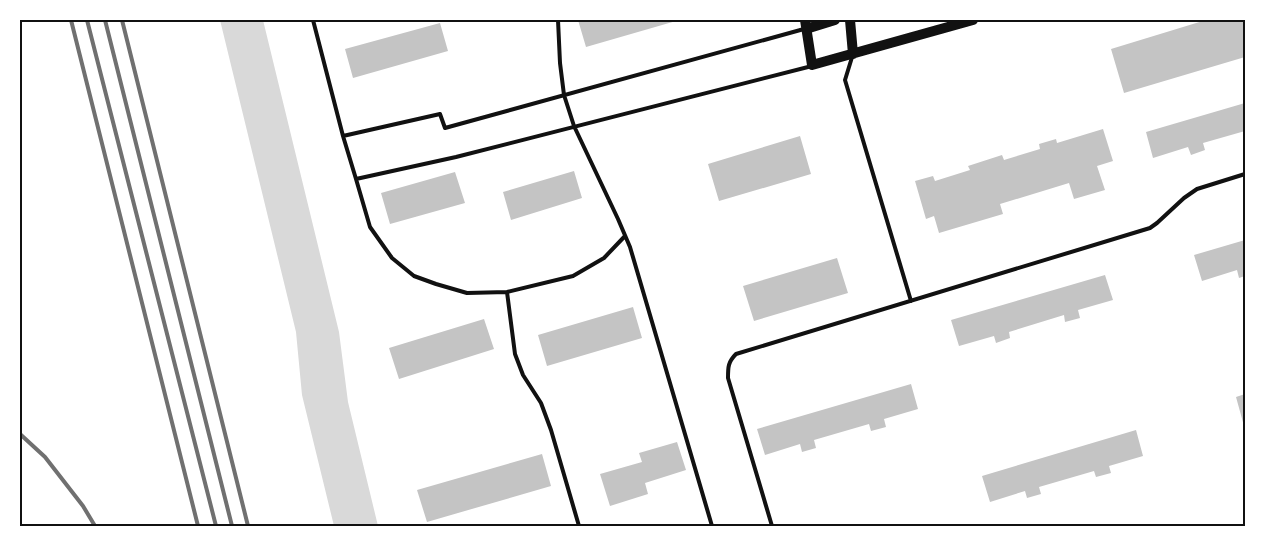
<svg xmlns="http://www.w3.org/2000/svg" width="1265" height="546" font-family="Jost,sans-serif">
	<rect width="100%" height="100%" fill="#fff"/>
	<path fill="#d9d9d9" d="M 220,20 L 263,20 L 339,332 L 348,402 L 378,526 L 334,526 L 302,395 L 296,332 Z"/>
	<path fill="#c4c4c4" d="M 578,20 L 676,20 L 676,21 L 586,47 Z
		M 1206,20 L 1245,20 L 1245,57 L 1124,93 L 1111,49 Z
		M 440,23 L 448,51 L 353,78 L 345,49 Z
		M 1245,103 L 1245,131 L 1203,143 L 1205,150 L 1191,155 L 1188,147 L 1153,158 L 1146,132 Z
		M 1103,129 L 1113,161 L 1097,166 L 1105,190 L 1074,199 L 1069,183 L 1000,204 L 1003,214 L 939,233 L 934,216 L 926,219 L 915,181 L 933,176 L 935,181 L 970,170 L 968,166 L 1002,155 L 1004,160 L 1040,149 L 1039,144 L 1056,139 L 1057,143 Z
		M 800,136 L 811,174 L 719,201 L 708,164 Z
		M 574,171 L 582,198 L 511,220 L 503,192 Z
		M 455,172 L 465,203 L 390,224 L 381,193 Z
		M 1245,240 L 1245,276 L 1239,278 L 1237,270 L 1202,281 L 1194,255 Z
		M 837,258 L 848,293 L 754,321 L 743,286 Z
		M 1105,275 L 1113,300 L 1078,310 L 1080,318 L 1065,322 L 1064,315 L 1009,332 L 1010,338 L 996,343 L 994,336 L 959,346 L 951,320 Z
		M 633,307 L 642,338 L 547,366 L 538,335 Z
		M 484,319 L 494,349 L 399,379 L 389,348 Z
		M 911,384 L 918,409 L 884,419 L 886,427 L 871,431 L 869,424 L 814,440 L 816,448 L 802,452 L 800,444 L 765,455 L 757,429 Z
		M 1245,394 L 1245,425 L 1244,426 L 1236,397 Z
		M 1136,430 L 1143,456 L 1109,466 L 1111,473 L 1096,477 L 1094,471 L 1039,487 L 1041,494 L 1027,498 L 1025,491 L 990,502 L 982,476 Z
		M 677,442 L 686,470 L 645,483 L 648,494 L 610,506 L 600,474 L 642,462 L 639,453 Z
		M 542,454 L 551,486 L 427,522 L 417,490 Z"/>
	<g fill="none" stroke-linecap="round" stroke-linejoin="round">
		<path stroke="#111" stroke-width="4" d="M 313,20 L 343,136
			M 558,20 L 560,63 L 564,95 L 574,126 L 618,219 L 630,247 L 712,526
			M 804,29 L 445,128 L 440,114 L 343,136 L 356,179 L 456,157 L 812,66
			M 853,54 L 845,80 L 911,301
			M 356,179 L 370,227 L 392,258 L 414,276 L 436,284 L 467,293 L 507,292 L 573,276 L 604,258 L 625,236
			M 507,292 L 515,354 L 523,375 L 541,403 L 551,430 L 579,526
			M 772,526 L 728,378 C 728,367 728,362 736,354 L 1150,228 L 1157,223 L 1184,198 L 1197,189 L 1245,174"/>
		<path stroke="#111" stroke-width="10" d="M 805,20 L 812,65 L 973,20
			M 850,20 L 853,54
			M 806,29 L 835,20"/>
		<path stroke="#707070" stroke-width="4" d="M 71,20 L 198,526
			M 87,20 L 216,526
			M 105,20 L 232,526
			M 122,20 L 248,526
			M 20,434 L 45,457 L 83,506 L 95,526"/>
	</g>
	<rect width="1265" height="546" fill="none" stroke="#ffffff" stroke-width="42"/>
	<rect x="21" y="21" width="1223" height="504" fill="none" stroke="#111" stroke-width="2"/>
</svg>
